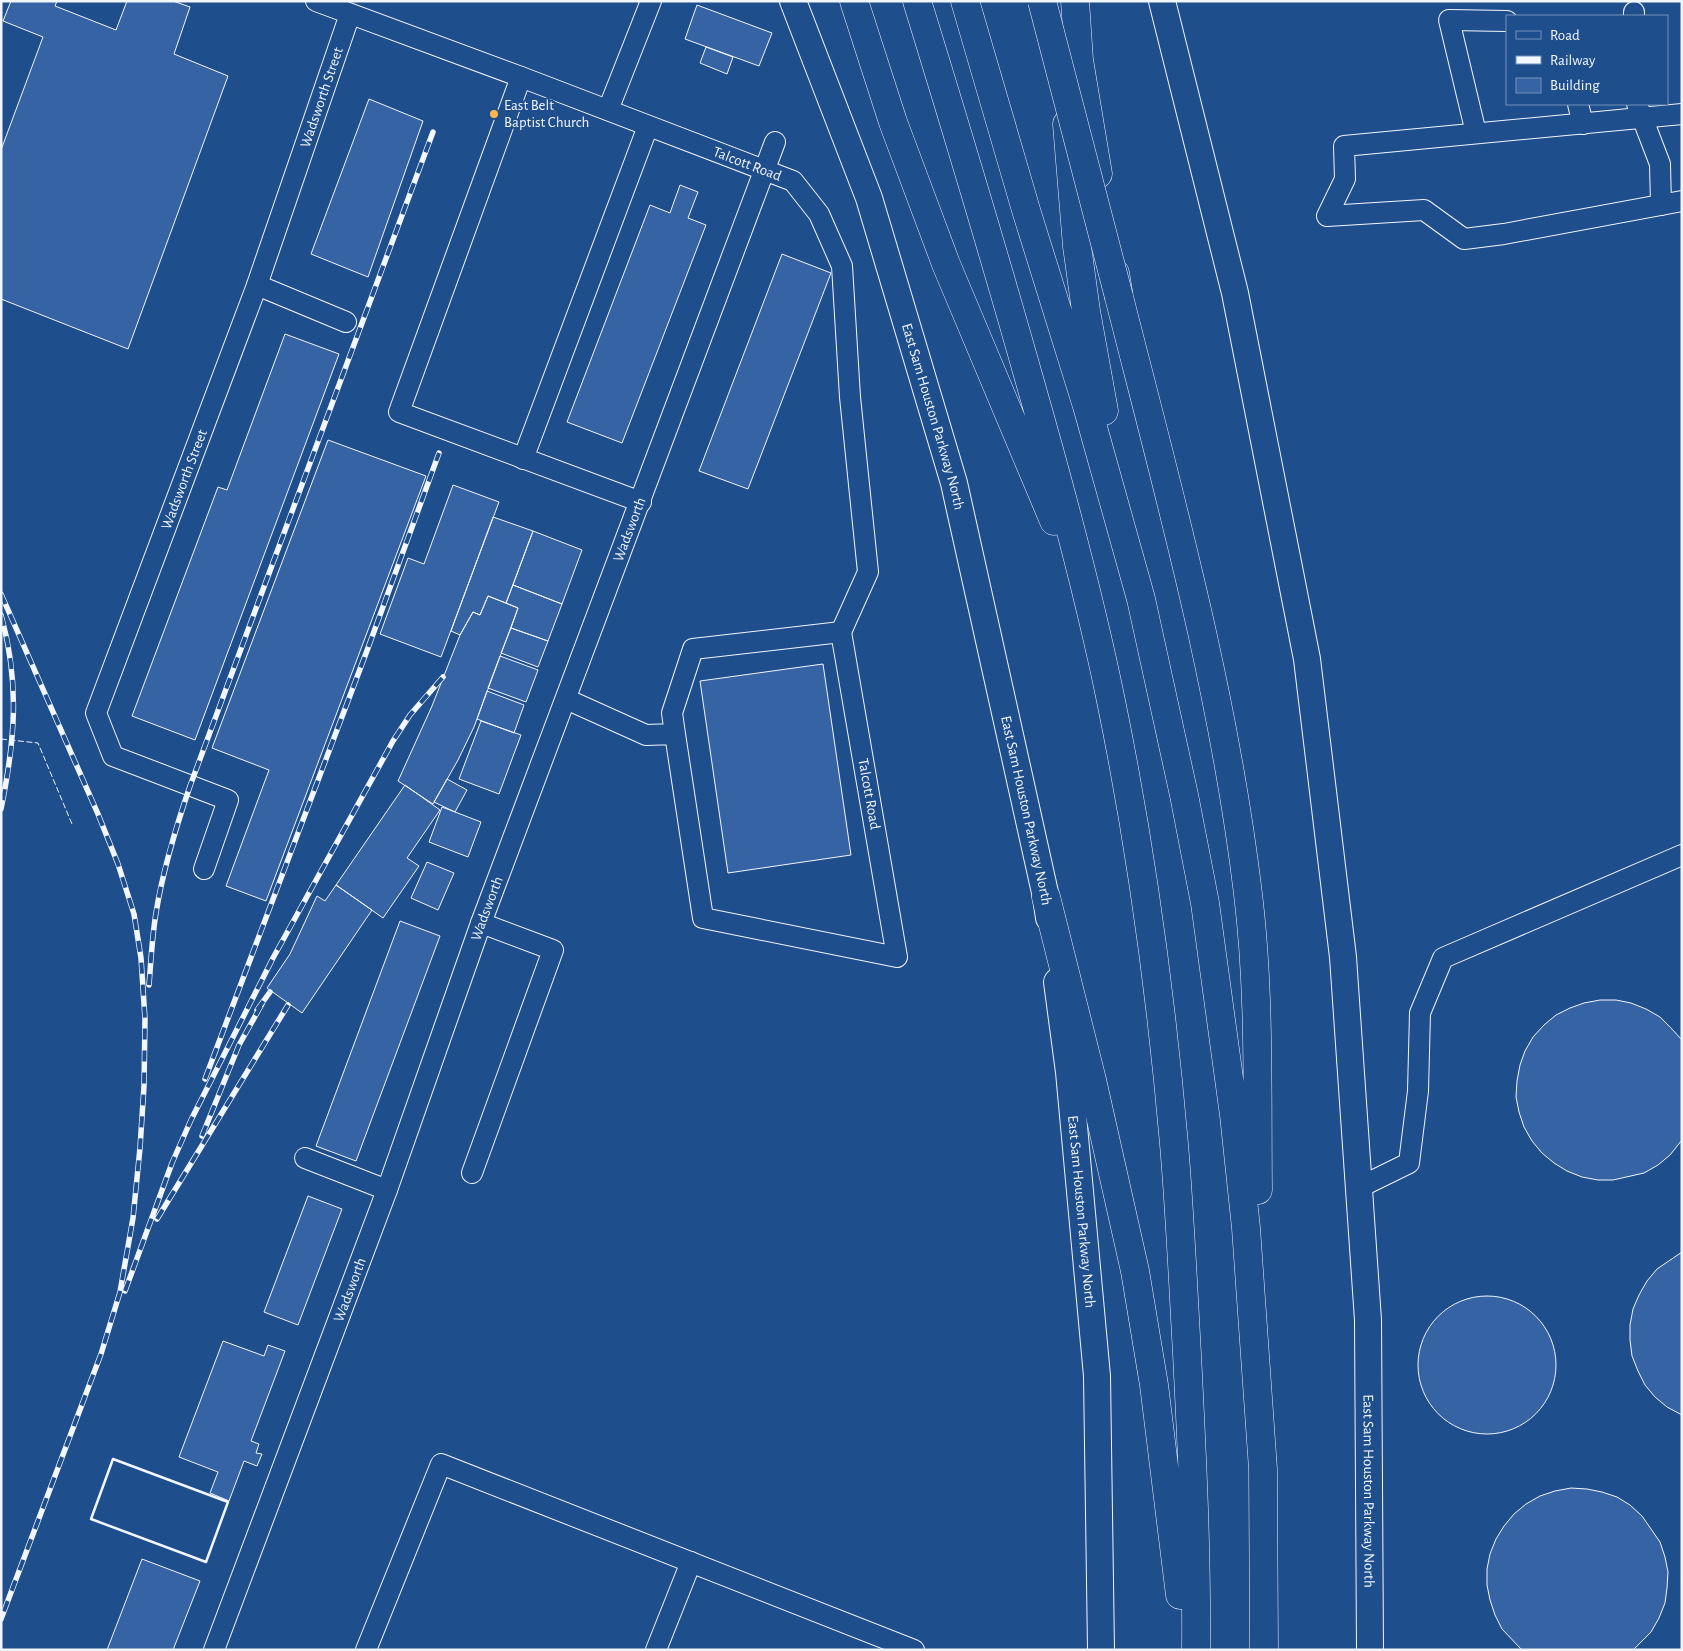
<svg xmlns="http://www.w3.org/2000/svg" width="1683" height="1651" font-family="'Alegreya Sans',sans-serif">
	<rect width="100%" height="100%" fill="#1f4e8c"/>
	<path fill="#3563a3" stroke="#f2f6ff" d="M 11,1 L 57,1 L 55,6 L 116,30 L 127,1 L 173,1 L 190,7 L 174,54 L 228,76 L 128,349 L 1,299 L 1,150 L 43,37 L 3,21 Z
		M 697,5 L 772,33 L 759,66 L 685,39 Z
		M 706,47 L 733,57 L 727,74 L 700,63 Z
		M 369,99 L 423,121 L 368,277 L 311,254 Z
		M 680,185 L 698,192 L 688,218 L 706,225 L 622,443 L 567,422 L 650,205 L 670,213 Z
		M 782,254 L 831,273 L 748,489 L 699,471 Z
		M 285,334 L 339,354 L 195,740 L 132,716 L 218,487 L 227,490 Z
		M 328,440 L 426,476 L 266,901 L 226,886 L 269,770 L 212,748 Z
		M 453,485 L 499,502 L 441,657 L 380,634 L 408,558 L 424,564 Z
		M 493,517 L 533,531 L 506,603 L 488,596 L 480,615 L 473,612 L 460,635 L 451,631 Z
		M 533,531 L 582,550 L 562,604 L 513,585 Z
		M 513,585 L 562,604 L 548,641 L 511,628 L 518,608 L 506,603 Z
		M 488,596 L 518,608 L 474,727 L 458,760 L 433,804 L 398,781 L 432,706 L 460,635 L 473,612 L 480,615 Z
		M 511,628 L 548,641 L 538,667 L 501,653 Z
		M 500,656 L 538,670 L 526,702 L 488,688 Z
		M 823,664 L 851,855 L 728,873 L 700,681 Z
		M 487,691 L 524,705 L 514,733 L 477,719 Z
		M 481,721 L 521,735 L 499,794 L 459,779 Z
		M 447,779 L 467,790 L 455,812 L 434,802 Z
		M 405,785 L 440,810 L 407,858 L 419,866 L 383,918 L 336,885 Z
		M 442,807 L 481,822 L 468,857 L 429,842 Z
		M 427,862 L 454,873 L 438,910 L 411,898 Z
		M 336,885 L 372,910 L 302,1013 L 267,988 L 290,954 L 317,896 L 325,901 Z
		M 400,921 L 440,936 L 356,1161 L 316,1146 Z
		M 1600,1000 L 1616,1000 L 1631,1003 L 1646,1009 L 1660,1017 L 1671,1028 L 1682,1040 L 1682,1140 L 1670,1155 L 1658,1165 L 1644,1173 L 1613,1180 L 1598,1180 L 1582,1177 L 1567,1171 L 1554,1163 L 1542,1153 L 1532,1141 L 1524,1127 L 1519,1112 L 1516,1097 L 1517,1081 L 1520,1065 L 1525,1051 L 1533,1037 L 1544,1025 L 1556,1015 L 1570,1008 L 1584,1003 Z
		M 308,1196 L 342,1209 L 298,1325 L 264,1312 Z
		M 1682,1252 L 1682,1415 L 1667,1407 L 1655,1397 L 1645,1385 L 1638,1371 L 1632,1356 L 1630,1340 L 1630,1325 L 1633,1309 L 1639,1295 L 1647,1281 L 1657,1269 Z
		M1418 1365a69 69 0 1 1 138 0a69 69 0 1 1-138 0Z
		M 223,1341 L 264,1356 L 268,1345 L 285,1351 L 251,1441 L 259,1444 L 256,1453 L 262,1454 L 257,1466 L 244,1461 L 229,1501 L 210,1493 L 218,1472 L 179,1457 Z
		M 1571,1488 L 1587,1489 L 1602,1492 L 1617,1497 L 1630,1505 L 1642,1516 L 1660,1542 L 1665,1557 L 1668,1572 L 1667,1588 L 1665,1603 L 1659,1618 L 1651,1632 L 1633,1650 L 1522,1650 L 1502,1629 L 1495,1615 L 1490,1600 L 1487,1585 L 1487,1569 L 1490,1554 L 1496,1539 L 1504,1526 L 1514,1514 L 1526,1504 L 1540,1496 L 1555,1491 Z
		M 142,1559 L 200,1581 L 173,1650 L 107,1650 Z"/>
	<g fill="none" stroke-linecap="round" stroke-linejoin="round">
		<defs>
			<g id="minor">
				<path id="s1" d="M 316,1 L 521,77 L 793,181 L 819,214 L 842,266 L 850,397 L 868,572 L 841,632"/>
				<path d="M 1634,16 L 1634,12"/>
				<path d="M 521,77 L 399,412 L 641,502"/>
				<path d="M 1578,104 L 1583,124"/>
				<path d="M 1637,104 L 1660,164 L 1661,205"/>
				<path d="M 608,110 L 651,1"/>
				<path d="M 1682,114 L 1344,146 L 1345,179 L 1327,216 L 1424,210 L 1464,239 L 1504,234 L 1682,201"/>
				<path d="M 1476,133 L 1449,20 L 1507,21"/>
				<path d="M 257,285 L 346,322"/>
				<path d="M 523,459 L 648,126"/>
				<path d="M 566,699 L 646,735 L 675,734 L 703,918 L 897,957 L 841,632 L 693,649 L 672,713 L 675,734"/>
				<path id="s2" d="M 204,869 L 228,800 L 113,756 L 96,713 L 257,285 L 350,14"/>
				<path d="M 305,1158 L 387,1190"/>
				<path d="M 472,1173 L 553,950 L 481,923"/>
				<path d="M 1358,1188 L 1409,1163 L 1418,1091 L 1420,1013 L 1443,958 L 1682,855"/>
				<path id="s3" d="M 214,1650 L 387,1190 L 481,923 L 775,142"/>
				<path d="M 366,1650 L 441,1464 L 914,1650"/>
				<path d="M 656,1650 L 691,1562"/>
			</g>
			<g id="major">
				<path id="s4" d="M 793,1 L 869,198 L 954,483 L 1046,897 L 1049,918"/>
				<path id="s5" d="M 1162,1 L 1235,293 L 1307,659 L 1343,957 L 1368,1320 L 1370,1650"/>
				<path id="s6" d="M 1057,982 L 1069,1072 L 1097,1376 L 1101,1650"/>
			</g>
			<path id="highway" d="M 854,1 L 893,122 L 946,264 L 1054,521
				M 917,1 C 956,128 994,254 1030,382 C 1060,487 1089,593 1111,701 C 1141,847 1161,995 1174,1144 C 1180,1214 1183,1284 1187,1354 C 1192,1453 1197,1551 1196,1650
				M 965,1 L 1026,210 L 1087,406 L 1141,599 L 1184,795 L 1205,903 L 1234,1115 L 1246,1228 L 1263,1469 L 1264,1650
				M 1075,1 L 1079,60 L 1098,174
				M 1067,124 L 1077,246 L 1086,311 L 1104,411
				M 1115,273 L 1119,297 C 1169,494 1224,692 1248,894 C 1260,992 1257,1092 1258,1190
				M 1046,897 L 1092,1080 L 1135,1271 L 1154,1385 L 1180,1595"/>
		</defs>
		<use href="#minor" stroke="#f2f6ff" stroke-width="22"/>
		<use href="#major" stroke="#f2f6ff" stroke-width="28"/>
		<use href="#highway" stroke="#f2f6ff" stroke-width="29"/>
		<use href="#minor" stroke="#1f4e8c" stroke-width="20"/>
		<use href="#major" stroke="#1f4e8c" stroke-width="26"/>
		<use href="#highway" stroke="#1f4e8c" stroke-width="28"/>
		<defs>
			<path id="rail" d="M 1,594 L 98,814 L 118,864 L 134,914 L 141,958 L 145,1019 L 144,1086 L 140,1148 L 133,1218 L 120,1292 L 101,1354 L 1,1619
				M 1,615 C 20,683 15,741 1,809
				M 149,985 C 151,961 152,937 156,913 C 163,869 176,827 190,786 L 433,132
				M 257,1010 L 270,992
				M 205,1079 L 368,648 L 439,453
				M 202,1136 L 239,1045 L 262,1004
				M 157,1219 L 288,1005
				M 125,1291 L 172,1163 L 191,1120 L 273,958 L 393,741 L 410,715 L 443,677"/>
		</defs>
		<use href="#rail" stroke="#f2f6ff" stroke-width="5.5"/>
		<use href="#rail" stroke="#1f4e8c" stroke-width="4" stroke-dasharray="11" stroke-linecap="butt"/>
		<defs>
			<path id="highway-bridge" d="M 1042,1 L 1119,297"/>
		</defs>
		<use href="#highway-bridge" stroke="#f2f6ff" stroke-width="29" stroke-linecap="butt"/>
		<use href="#highway-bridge" stroke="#1f4e8c" stroke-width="28"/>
		<path stroke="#f2f6ff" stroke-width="1" stroke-dasharray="6 2.5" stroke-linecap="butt" d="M 1,739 L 38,743 L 72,824"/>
		<path stroke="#f2f6ff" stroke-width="2.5" d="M 113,1459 L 228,1502 L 206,1562 L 91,1519 Z"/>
	</g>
	<circle fill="#ffb74d" stroke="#1f4e8c" stroke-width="2" cx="494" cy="114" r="5"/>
	<g text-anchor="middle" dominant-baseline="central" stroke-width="4" stroke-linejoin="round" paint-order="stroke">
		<g font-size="15" fill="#f2f6ff" stroke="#1f4e8c">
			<text stroke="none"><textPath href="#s2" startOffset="898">Wadsworth Street</textPath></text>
			<text stroke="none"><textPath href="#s1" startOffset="461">Talcott Road</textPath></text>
			<text stroke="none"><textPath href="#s4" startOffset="439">East Sam Houston Parkway North</textPath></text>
			<text stroke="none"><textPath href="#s2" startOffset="492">Wadsworth Street</textPath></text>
			<text stroke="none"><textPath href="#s3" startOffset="1195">Wadsworth</textPath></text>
			<text transform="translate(869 794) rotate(80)">Talcott Road</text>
			<text stroke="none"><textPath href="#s4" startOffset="844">East Sam Houston Parkway North</textPath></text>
			<text stroke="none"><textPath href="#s3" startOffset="790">Wadsworth</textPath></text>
			<text stroke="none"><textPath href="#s6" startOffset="231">East Sam Houston Parkway North</textPath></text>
			<text stroke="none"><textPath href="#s3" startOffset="385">Wadsworth</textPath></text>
			<text stroke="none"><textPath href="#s5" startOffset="1509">East Sam Houston Parkway North</textPath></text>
		</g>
		<g font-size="15" fill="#f2f6ff" stroke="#1f4e8c" text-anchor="start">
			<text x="504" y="105">East Belt<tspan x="504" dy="17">Baptist Church</tspan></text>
		</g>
	</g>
	<rect width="1683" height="1651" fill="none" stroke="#f2f6ff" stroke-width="5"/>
	<rect x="1506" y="15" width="162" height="90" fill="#1f4e8c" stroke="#7391ba"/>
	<rect x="1516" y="31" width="25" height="8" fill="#1f4e8c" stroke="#7391ba"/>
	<text x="1550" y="40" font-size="15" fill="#f2f6ff">Road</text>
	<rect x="1516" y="56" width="25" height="8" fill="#f2f6ff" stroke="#7391ba"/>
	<text x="1550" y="65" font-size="15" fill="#f2f6ff">Railway</text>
	<rect x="1516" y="78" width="25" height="15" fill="#3563a3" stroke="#7391ba"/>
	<text x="1550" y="90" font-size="15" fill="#f2f6ff">Building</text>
</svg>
